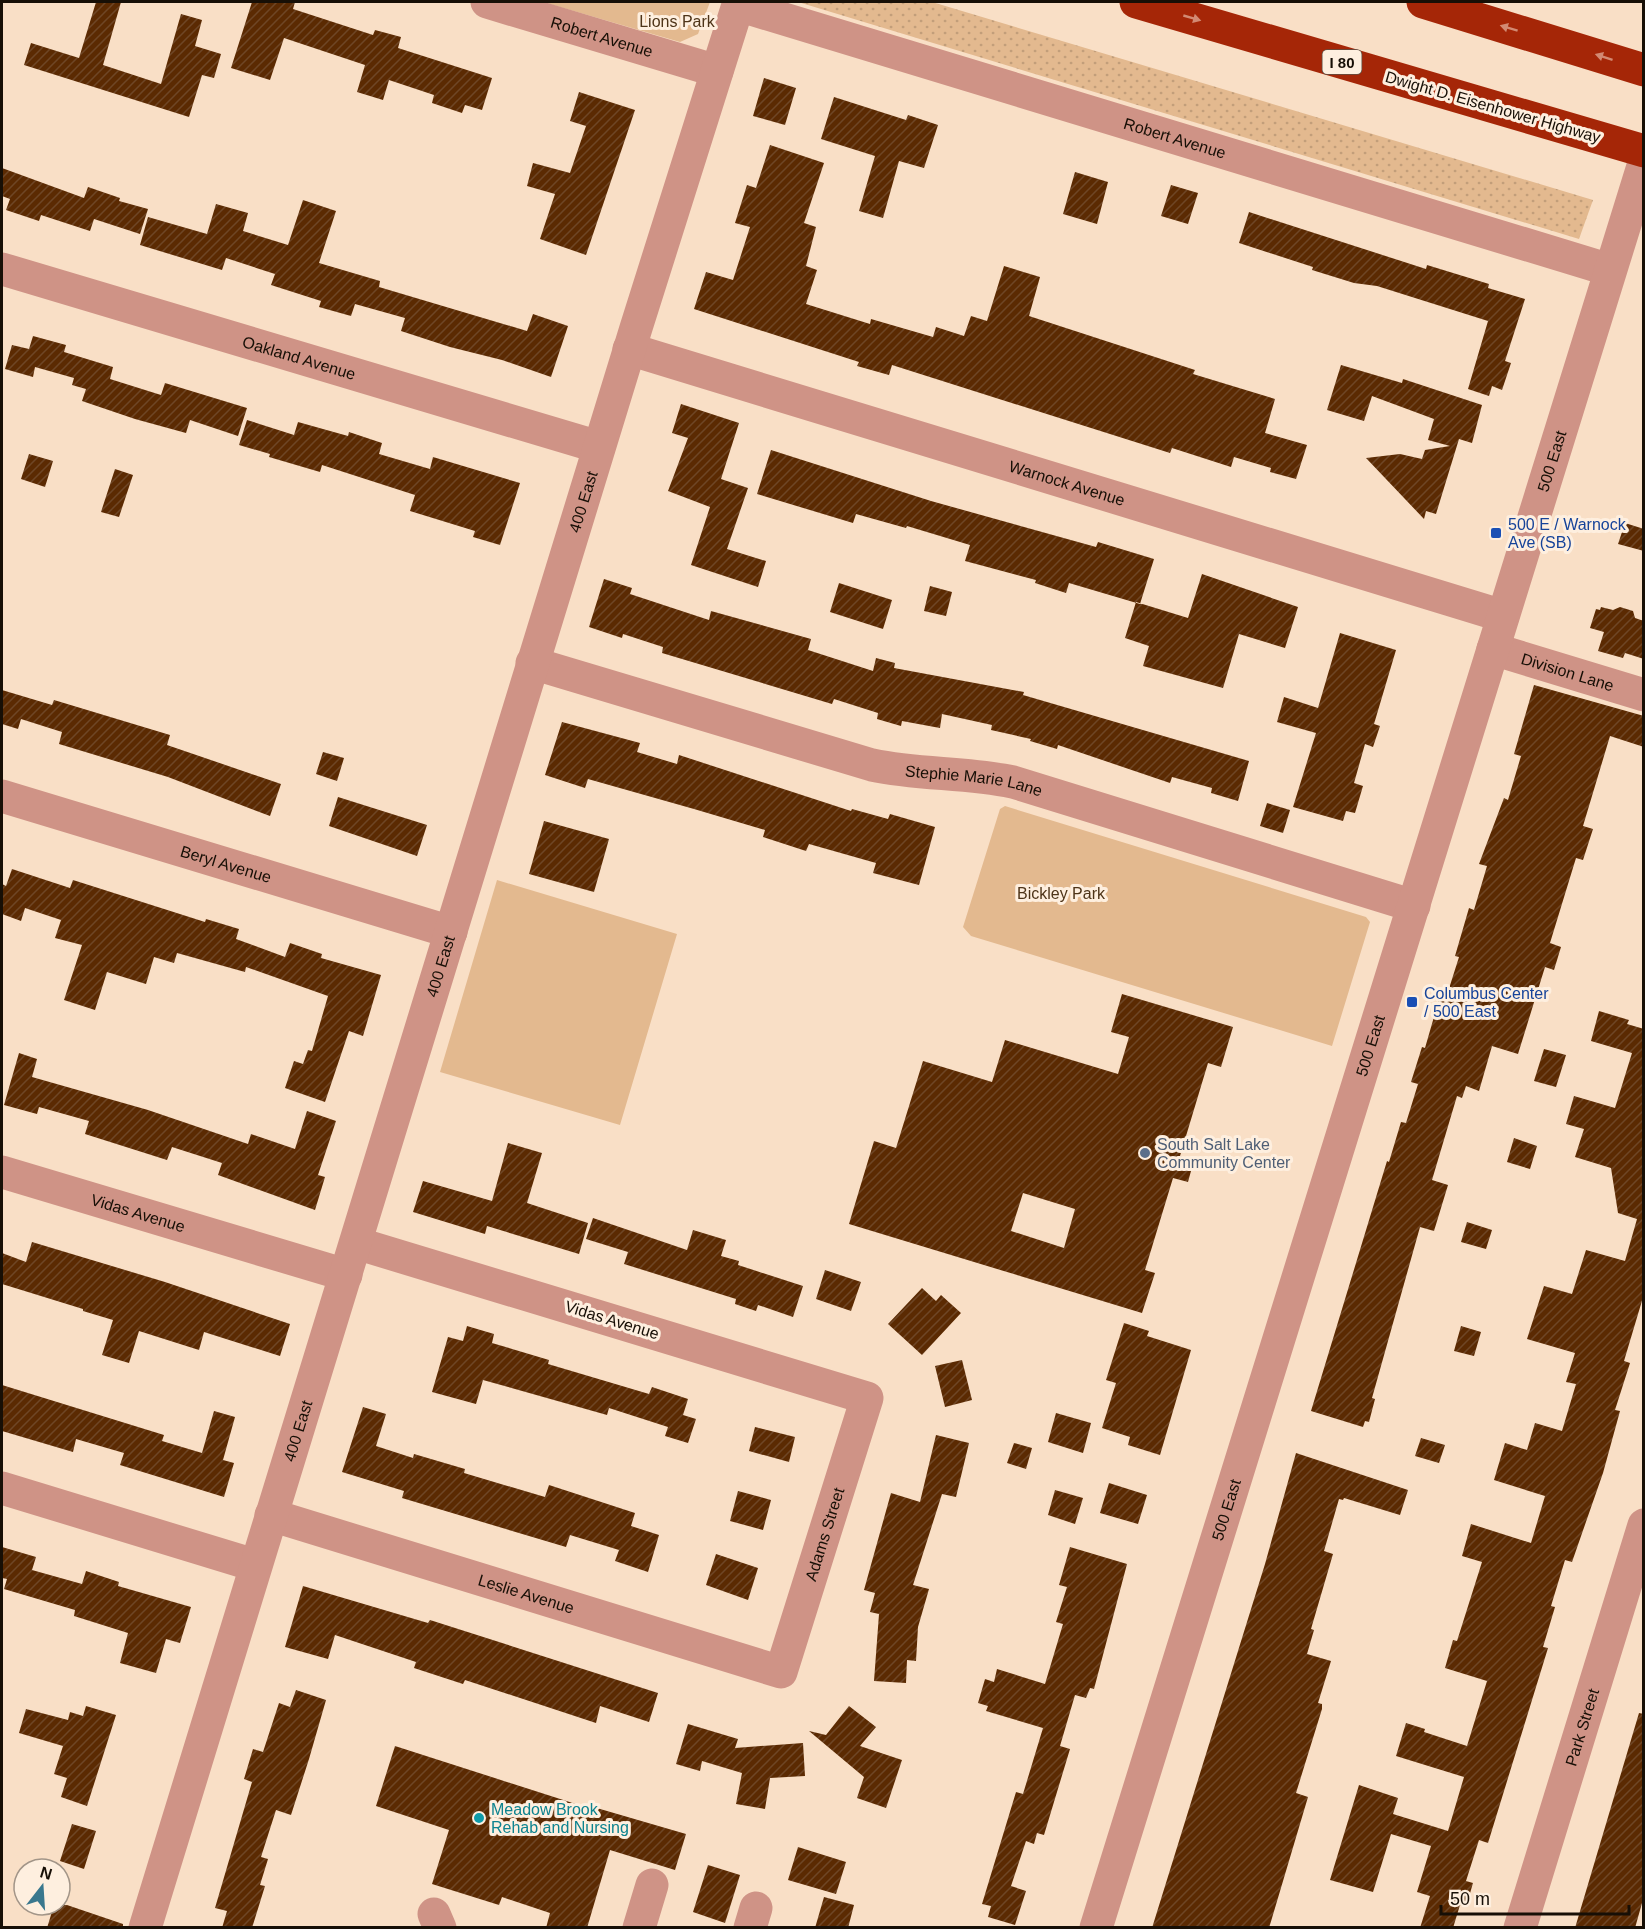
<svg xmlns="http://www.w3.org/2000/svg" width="1645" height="1929" font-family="Arial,sans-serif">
	<defs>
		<pattern id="grass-dots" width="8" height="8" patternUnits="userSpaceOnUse" patternTransform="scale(1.5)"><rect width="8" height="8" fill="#e3b98f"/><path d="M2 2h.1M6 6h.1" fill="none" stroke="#c29e7a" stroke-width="1.8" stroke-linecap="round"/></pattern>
		<pattern id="building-hatch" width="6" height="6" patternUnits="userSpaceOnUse" patternTransform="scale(1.5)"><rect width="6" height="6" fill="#5b2a02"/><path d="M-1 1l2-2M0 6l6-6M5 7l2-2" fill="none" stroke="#6e4626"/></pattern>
	</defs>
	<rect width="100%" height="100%" fill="#f9dfc6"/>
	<path fill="url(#grass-dots)" d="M 798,2 L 932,2 L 1593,200 L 1579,239 Z"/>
	<path fill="#e3b98f" d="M 543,2 L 710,2 L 698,34 L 680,42 Z
		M 1005,806 L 1366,917 L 1370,922 L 1332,1046 L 971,936 L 963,927 L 1000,809 Z
		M 497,880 L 677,934 L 620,1125 L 440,1072 Z"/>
	<path fill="url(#building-hatch)" fill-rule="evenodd" d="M 96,2 L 121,2 L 103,65 L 161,84 L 181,14 L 202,20 L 195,46 L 221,54 L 214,78 L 202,75 L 189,117 L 24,65 L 31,43 L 79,58 Z
		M 252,2 L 295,2 L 293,9 L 373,35 L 375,30 L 401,37 L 398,48 L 492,78 L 482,110 L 465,105 L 462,113 L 432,103 L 434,95 L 389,80 L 383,100 L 357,92 L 365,65 L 284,38 L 270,80 L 231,68 Z
		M 764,78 L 796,88 L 785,125 L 753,116 Z
		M 579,92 L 635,110 L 586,255 L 540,239 L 555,194 L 527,186 L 533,163 L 570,173 L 586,126 L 570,121 Z
		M 834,97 L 906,120 L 908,115 L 938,125 L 924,168 L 899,161 L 883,218 L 859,211 L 875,156 L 821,139 Z
		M 770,145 L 824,163 L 804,223 L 816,227 L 806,266 L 817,270 L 806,304 L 870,324 L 871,319 L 933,337 L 936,327 L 964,336 L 971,316 L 987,321 L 1004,266 L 1040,277 L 1029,316 L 1195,370 L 1193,374 L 1275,399 L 1265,433 L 1307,445 L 1296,479 L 1270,472 L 1271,468 L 1234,457 L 1231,467 L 1172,448 L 1170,453 L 892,365 L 889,375 L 857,366 L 859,362 L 694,309 L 706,272 L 733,280 L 750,227 L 735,223 L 747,185 L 756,188 Z
		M 2,168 L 84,198 L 88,187 L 120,198 L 119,201 L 148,209 L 140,234 L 94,219 L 90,231 L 41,215 L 39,221 L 6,210 L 10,199 L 2,196 Z
		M 1075,172 L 1108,182 L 1097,224 L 1063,214 Z
		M 1171,185 L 1198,193 L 1188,224 L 1161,216 Z
		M 303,200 L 336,211 L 319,263 L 380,281 L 379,287 L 527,331 L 533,314 L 568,326 L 551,377 L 502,360 L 450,347 L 401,331 L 405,318 L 355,304 L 351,316 L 319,307 L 321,301 L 271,285 L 275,274 L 226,258 L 222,270 L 140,245 L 148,217 L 207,234 L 216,204 L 248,213 L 243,231 L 288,245 Z
		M 1249,212 L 1426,269 L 1427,265 L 1489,284 L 1488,288 L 1525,299 L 1505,361 L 1511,363 L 1502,390 L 1492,386 L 1489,396 L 1468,389 L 1488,321 L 1377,286 L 1354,283 L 1312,270 L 1313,267 L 1239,243 Z
		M 33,336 L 66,345 L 64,352 L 113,367 L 110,379 L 161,395 L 165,383 L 247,408 L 238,436 L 190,420 L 186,433 L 135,419 L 82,401 L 86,389 L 72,385 L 74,378 L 35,367 L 33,377 L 5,369 L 12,345 L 29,349 Z
		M 1341,365 L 1402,383 L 1403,379 L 1482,405 L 1472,443 L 1459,439 L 1436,514 L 1426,511 L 1424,519 L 1366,458 L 1400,454 L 1422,459 L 1425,450 L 1450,446 L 1428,440 L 1434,419 L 1372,396 L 1364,421 L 1327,410 Z
		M 681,404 L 739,423 L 721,479 L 748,488 L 727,549 L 766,561 L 758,587 L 691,565 L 710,507 L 668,491 L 688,438 L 672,433 Z
		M 247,420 L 294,435 L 298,422 L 348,436 L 349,432 L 382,443 L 379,454 L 430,469 L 433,457 L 520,483 L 500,545 L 473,537 L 475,531 L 410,511 L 415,495 L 322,465 L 320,472 L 269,457 L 270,454 L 239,445 Z
		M 771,450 L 931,501 L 1096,547 L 1098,542 L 1154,559 L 1140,604 L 1069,583 L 1066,593 L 1035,583 L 1036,580 L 965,561 L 970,545 L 907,526 L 906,528 L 856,514 L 853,523 L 757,494 Z
		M 29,454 L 53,461 L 45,487 L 21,479 Z
		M 115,469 L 133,475 L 119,517 L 101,512 Z
		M 1625,523 L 1644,529 L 1644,551 L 1618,544 Z
		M 1202,574 L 1298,607 L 1285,648 L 1239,634 L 1223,688 L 1143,666 L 1149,646 L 1125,638 L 1136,602 L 1188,618 Z
		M 604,579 L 632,588 L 630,594 L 709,620 L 711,611 L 811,639 L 808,650 L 873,671 L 876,658 L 895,663 L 894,668 L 1024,692 L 1023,695 L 1249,761 L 1238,801 L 1211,793 L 1212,788 L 1172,777 L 1170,783 L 1058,745 L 1057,749 L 1030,741 L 1031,739 L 991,730 L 992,725 L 942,714 L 940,728 L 902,721 L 901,726 L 877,719 L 878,713 L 834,699 L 832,704 L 662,653 L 663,647 L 623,634 L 622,638 L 589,627 Z
		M 839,583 L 892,600 L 883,629 L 830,612 Z
		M 930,586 L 952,592 L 946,616 L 924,611 Z
		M 1601,607 L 1613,610 L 1620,607 L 1633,611 L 1635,618 L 1644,621 L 1644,659 L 1625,653 L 1623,658 L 1598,651 L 1604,632 L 1590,628 L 1596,609 L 1600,610 Z
		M 1340,633 L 1396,650 L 1374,724 L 1380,726 L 1373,747 L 1365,744 L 1354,783 L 1363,786 L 1355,813 L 1346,811 L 1343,821 L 1293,807 L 1316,733 L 1277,722 L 1284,697 L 1318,708 Z
		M 1534,685 L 1644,716 L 1644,747 L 1610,736 L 1583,826 L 1593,829 L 1583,860 L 1576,858 L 1550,943 L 1561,947 L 1554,970 L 1545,967 L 1518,1054 L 1492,1046 L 1479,1091 L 1466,1086 L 1462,1098 L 1457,1096 L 1432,1180 L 1448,1185 L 1434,1231 L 1420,1227 L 1372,1398 L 1375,1399 L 1369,1422 L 1365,1421 L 1363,1427 L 1311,1411 L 1387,1161 L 1389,1162 L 1401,1122 L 1406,1123 L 1418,1084 L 1411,1082 L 1422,1047 L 1425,1048 L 1440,996 L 1446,998 L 1459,957 L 1455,956 L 1469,908 L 1474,910 L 1487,866 L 1479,864 L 1504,798 L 1508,800 L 1521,756 L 1514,754 Z
		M 2,690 L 52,705 L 54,700 L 170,735 L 167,745 L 281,784 L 270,816 L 168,777 L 59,744 L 62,732 L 21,719 L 18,729 L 2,724 Z
		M 562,722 L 640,743 L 637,752 L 677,764 L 679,755 L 851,811 L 852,809 L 888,819 L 890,814 L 935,827 L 919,885 L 873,873 L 876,863 L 809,844 L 806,851 L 763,837 L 765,830 L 694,809 L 588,779 L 585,788 L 545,775 Z
		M 323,752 L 344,758 L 337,781 L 316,774 Z
		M 338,797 L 427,825 L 417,856 L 329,826 Z
		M 1267,803 L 1290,810 L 1283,833 L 1260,826 Z
		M 544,821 L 609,839 L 594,892 L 529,874 Z
		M 12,869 L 70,888 L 73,880 L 205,922 L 206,919 L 239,929 L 236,939 L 285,957 L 290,943 L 322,954 L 321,958 L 381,975 L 363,1036 L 349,1031 L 325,1102 L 285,1088 L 294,1061 L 303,1064 L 308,1050 L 312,1051 L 328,996 L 246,967 L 245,972 L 177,953 L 174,963 L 154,957 L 146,984 L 107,972 L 95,1010 L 64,1000 L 82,945 L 55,938 L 61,920 L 25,908 L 21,921 L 2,914 L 2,884 L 6,886 Z
		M 1122,994 L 1233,1027 L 1221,1067 L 1208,1063 L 1180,1156 L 1194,1160 L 1188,1182 L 1173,1178 L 1145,1270 L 1155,1273 L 1142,1313 L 849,1224 L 874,1141 L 896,1148 L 923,1061 L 992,1082 L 1005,1040 L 1118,1074 L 1129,1037 L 1111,1032 ZM 1023,1193 L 1075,1209 L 1064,1248 L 1011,1231 Z
		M 1599,1011 L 1629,1020 L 1627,1024 L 1644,1029 L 1644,1294 L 1624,1361 L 1630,1363 L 1615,1410 L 1620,1411 L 1603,1473 L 1572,1562 L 1565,1560 L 1551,1606 L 1555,1607 L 1543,1647 L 1548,1648 L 1488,1843 L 1479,1840 L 1466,1881 L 1473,1883 L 1466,1907 L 1460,1905 L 1453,1928 L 1420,1928 L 1430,1896 L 1417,1892 L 1431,1846 L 1391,1834 L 1373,1892 L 1330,1880 L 1359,1785 L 1398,1798 L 1393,1814 L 1448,1831 L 1464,1777 L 1396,1756 L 1406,1723 L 1425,1729 L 1424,1732 L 1467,1746 L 1487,1681 L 1445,1668 L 1453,1640 L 1457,1641 L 1482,1562 L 1462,1556 L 1471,1524 L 1531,1543 L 1545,1496 L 1494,1480 L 1505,1443 L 1527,1450 L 1535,1423 L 1562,1431 L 1576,1384 L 1566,1382 L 1575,1353 L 1527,1339 L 1544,1286 L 1572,1294 L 1586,1250 L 1625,1261 L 1637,1219 L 1618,1213 L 1611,1168 L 1575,1157 L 1584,1129 L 1566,1124 L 1574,1096 L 1615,1108 L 1632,1053 L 1591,1041 Z
		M 1544,1049 L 1566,1055 L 1556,1087 L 1534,1081 Z
		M 19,1053 L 37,1059 L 32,1077 L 148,1110 L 248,1144 L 251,1134 L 295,1149 L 307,1111 L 336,1121 L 318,1175 L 325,1177 L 315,1210 L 218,1175 L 222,1163 L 172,1147 L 167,1160 L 85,1134 L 89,1121 L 39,1107 L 37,1114 L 4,1105 Z
		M 1514,1138 L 1537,1146 L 1530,1169 L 1507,1162 Z
		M 508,1143 L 542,1153 L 527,1203 L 588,1223 L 579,1254 L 487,1226 L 485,1234 L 413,1212 L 423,1181 L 492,1201 Z
		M 593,1218 L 687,1250 L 693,1230 L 726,1240 L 721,1256 L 739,1261 L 738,1265 L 803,1286 L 793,1317 L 758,1305 L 756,1311 L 735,1304 L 736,1299 L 624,1264 L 628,1252 L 586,1239 Z
		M 1467,1222 L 1492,1230 L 1486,1249 L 1461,1242 Z
		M 32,1242 L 165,1282 L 290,1324 L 280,1356 L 204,1332 L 199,1350 L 139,1331 L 129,1363 L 102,1355 L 113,1320 L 83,1311 L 83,1309 L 2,1284 L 2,1253 L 26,1262 Z
		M 825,1270 L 861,1282 L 851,1311 L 816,1299 Z
		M 922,1288 L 936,1301 L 941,1295 L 961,1313 L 922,1355 L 888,1324 Z
		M 1124,1323 L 1149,1331 L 1147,1336 L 1191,1350 L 1160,1455 L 1128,1445 L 1130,1437 L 1102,1428 L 1116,1383 L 1106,1380 Z
		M 467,1326 L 494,1334 L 492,1343 L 549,1360 L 548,1364 L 649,1394 L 652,1387 L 688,1399 L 683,1415 L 696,1419 L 688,1443 L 665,1436 L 668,1427 L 609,1408 L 607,1415 L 483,1380 L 476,1404 L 432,1392 L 448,1337 L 463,1341 Z
		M 1461,1326 L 1481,1332 L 1474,1356 L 1454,1351 Z
		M 962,1360 L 972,1400 L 945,1407 L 935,1366 Z
		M 2,1385 L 164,1435 L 162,1441 L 202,1453 L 214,1411 L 235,1417 L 223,1460 L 234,1463 L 224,1497 L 120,1465 L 124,1453 L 76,1439 L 73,1452 L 2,1431 Z
		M 363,1407 L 386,1414 L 376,1446 L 413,1458 L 414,1454 L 465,1469 L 464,1473 L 545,1497 L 549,1485 L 635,1513 L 631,1526 L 659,1535 L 648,1572 L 615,1561 L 619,1550 L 570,1535 L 566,1547 L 402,1498 L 404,1491 L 342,1472 Z
		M 1056,1413 L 1091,1423 L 1083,1453 L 1048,1442 Z
		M 755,1427 L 795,1437 L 789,1462 L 749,1451 Z
		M 936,1435 L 969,1443 L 956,1497 L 942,1494 L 913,1585 L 929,1589 L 918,1627 L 916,1661 L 907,1660 L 906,1683 L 874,1681 L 879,1614 L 870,1612 L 875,1593 L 864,1590 L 891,1493 L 920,1502 Z
		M 1421,1438 L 1445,1445 L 1439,1463 L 1415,1456 Z
		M 1014,1443 L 1032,1448 L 1026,1469 L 1007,1463 Z
		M 1296,1453 L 1408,1490 L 1400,1515 L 1344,1498 L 1343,1500 L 1339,1499 L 1324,1551 L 1333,1554 L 1311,1629 L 1314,1630 L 1307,1654 L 1331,1661 L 1318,1703 L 1322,1704 L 1322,1709 L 1296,1793 L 1308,1797 L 1269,1928 L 1152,1928 L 1265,1564 Z
		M 1109,1483 L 1147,1495 L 1138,1524 L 1100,1513 Z
		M 1055,1490 L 1083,1498 L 1075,1524 L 1048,1515 Z
		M 738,1491 L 771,1500 L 763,1530 L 730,1521 Z
		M 2,1547 L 36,1557 L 32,1570 L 82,1584 L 86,1571 L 119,1582 L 118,1586 L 191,1607 L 180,1643 L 166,1639 L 156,1673 L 120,1663 L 128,1633 L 74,1616 L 75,1610 L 4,1589 L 7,1579 L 2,1578 Z
		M 1070,1547 L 1127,1564 L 1094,1689 L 1090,1688 L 1086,1698 L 1075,1695 L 1060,1746 L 1070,1749 L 1044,1835 L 1037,1833 L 1034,1844 L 1026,1841 L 1011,1886 L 1026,1891 L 1015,1925 L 988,1917 L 991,1906 L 982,1904 L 1016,1792 L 1023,1794 L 1043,1728 L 986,1711 L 988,1706 L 978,1703 L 985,1679 L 994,1682 L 997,1669 L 1045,1684 L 1063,1624 L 1056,1622 L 1067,1587 L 1059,1585 Z
		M 716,1554 L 758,1568 L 748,1600 L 706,1585 Z
		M 303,1586 L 428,1623 L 430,1620 L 658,1693 L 649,1722 L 600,1706 L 596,1723 L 465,1680 L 463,1684 L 414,1668 L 416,1662 L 335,1635 L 328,1659 L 285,1647 Z
		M 296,1690 L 326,1700 L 309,1759 L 291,1815 L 276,1810 L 261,1857 L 268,1859 L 260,1885 L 265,1886 L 252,1928 L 222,1928 L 227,1911 L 215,1908 L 252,1782 L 244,1779 L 253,1749 L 263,1752 L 279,1703 L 290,1707 Z
		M 86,1706 L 116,1715 L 87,1806 L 61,1797 L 67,1778 L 54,1774 L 63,1746 L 19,1733 L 26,1709 L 68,1720 L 70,1712 L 83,1716 Z
		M 849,1706 L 876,1727 L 860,1746 L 902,1760 L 886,1808 L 857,1798 L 864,1777 L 809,1731 L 826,1735 Z
		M 1639,1713 L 1644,1714 L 1644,1896 L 1635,1928 L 1575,1928 Z
		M 688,1724 L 738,1739 L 735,1748 L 803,1743 L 805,1776 L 770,1778 L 765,1809 L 736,1804 L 742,1773 L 702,1761 L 700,1771 L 676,1764 Z
		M 395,1746 L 582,1806 L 583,1804 L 686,1834 L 675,1870 L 610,1850 L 587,1928 L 546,1928 L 550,1913 L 502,1897 L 499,1905 L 432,1884 L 449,1830 L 376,1806 Z
		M 72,1824 L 96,1831 L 84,1869 L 60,1861 Z
		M 798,1847 L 846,1862 L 836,1894 L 788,1880 Z
		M 708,1865 L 740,1875 L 725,1923 L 693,1912 Z
		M 824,1897 L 854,1905 L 848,1928 L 815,1928 Z
		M 54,1905 L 67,1905 L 123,1924 L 123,1928 L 47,1928 Z"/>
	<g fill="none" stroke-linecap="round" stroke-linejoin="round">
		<g stroke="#cf9386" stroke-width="33">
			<path id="s1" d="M 487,2 L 717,71"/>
			<path id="s2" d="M 2,269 L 599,447"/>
			<path id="s3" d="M 629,349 L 1503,616"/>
			<path id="s4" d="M 1493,649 L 1644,695"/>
			<path id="s5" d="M 532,663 L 872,765 C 919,775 966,772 1013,782 L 1414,906"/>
			<path id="s6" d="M 2,796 L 451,932"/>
			<path id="s7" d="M 2,1172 L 346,1275"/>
			<path d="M 2,1488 L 254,1565"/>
			<path id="s8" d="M 271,1515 L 781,1672 L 867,1398 L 356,1243"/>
			<path d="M 434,1914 L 440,1928"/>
			<path id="s9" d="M 145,1928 L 636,328 L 738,5 L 1610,270"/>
			<path d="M 639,1928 L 652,1885"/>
			<path d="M 750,1928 L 756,1908"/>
			<path id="s10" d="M 1096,1928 L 1644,163"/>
			<path id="s11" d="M 1520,1928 L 1644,1525"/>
		</g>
		<path stroke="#a52607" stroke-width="33" d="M 1136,2 L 1644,151
			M 1423,2 L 1644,70"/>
	</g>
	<defs><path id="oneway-solid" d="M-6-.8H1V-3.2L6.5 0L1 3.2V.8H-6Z" transform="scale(1.5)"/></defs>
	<g fill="#d28a73">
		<use href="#oneway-solid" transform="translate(1192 18) rotate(16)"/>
		<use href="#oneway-solid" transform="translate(1509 28) rotate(-163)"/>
		<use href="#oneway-solid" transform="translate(1604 57) rotate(-162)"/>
	</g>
	<g fill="#1a4fb4" stroke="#feefdf" stroke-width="2">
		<rect x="1490" y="527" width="12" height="12" rx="3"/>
		<rect x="1406" y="996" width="12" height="12" rx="3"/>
	</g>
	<circle fill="#5c6f8a" stroke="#feefdf" stroke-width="2" cx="1145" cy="1153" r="6"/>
	<circle fill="#0f9aa8" stroke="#feefdf" stroke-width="2" cx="479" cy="1818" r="6"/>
	<g text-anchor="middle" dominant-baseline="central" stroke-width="6" stroke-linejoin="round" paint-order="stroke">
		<rect fill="#feefdf" stroke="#5c5247" stroke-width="1.5" x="1322.5" y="50" width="39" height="24" rx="4.5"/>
		<g font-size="15" font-weight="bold" fill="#170f06">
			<text x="1342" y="62">I 80</text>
		</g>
		<g font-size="16" fill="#4e3418" stroke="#feefdf">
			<text x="677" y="21">Lions Park</text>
			<text x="1061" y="893">Bickley Park</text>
		</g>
		<g font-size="16" fill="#170f06" stroke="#feefdf">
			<text stroke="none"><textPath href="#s1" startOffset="120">Robert Avenue</textPath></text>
			<text transform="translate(1493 107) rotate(16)">Dwight D. Eisenhower Highway</text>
			<text stroke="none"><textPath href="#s9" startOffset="2469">Robert Avenue</textPath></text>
			<text stroke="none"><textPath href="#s2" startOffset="310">Oakland Avenue</textPath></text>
			<text stroke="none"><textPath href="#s10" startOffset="1536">500 East</textPath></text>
			<text stroke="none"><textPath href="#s3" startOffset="458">Warnock Avenue</textPath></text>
			<text stroke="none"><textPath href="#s9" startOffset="1492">400 East</textPath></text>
			<text stroke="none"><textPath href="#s4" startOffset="78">Division Lane</textPath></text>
			<text stroke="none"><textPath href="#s5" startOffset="458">Stephie Marie Lane</textPath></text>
			<text stroke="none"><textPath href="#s6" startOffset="234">Beryl Avenue</textPath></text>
			<text stroke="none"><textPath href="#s9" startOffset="1006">400 East</textPath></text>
			<text stroke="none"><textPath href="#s10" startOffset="924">500 East</textPath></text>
			<text stroke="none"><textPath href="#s7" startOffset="142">Vidas Avenue</textPath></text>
			<text transform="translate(612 1320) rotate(17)">Vidas Avenue</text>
			<text stroke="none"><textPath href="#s9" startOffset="520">400 East</textPath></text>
			<text stroke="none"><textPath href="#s10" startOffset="438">500 East</textPath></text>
			<text stroke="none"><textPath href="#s8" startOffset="678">Adams Street</textPath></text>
			<text stroke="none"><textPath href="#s8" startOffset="267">Leslie Avenue</textPath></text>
			<text stroke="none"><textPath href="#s11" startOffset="210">Park Street</textPath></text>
		</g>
		<g font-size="16" fill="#164399" stroke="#feefdf" text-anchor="start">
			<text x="1508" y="524">500 E / Warnock<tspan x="1508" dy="18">Ave (SB)</tspan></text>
			<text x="1424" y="993">Columbus Center<tspan x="1424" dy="18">/ 500 East</tspan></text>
		</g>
		<g font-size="16" fill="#4e5e75" stroke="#feefdf" text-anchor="start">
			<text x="1157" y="1144">South Salt Lake<tspan x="1157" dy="18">Community Center</tspan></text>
		</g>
		<g font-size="16" fill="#0d838f" stroke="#feefdf" text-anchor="start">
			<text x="491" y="1809">Meadow Brook<tspan x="491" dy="18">Rehab and Nursing</tspan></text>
		</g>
	</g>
	<rect width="1645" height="1929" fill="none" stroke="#170f06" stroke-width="6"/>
	<g transform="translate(42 1887) rotate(17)"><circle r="28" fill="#feefdf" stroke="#a29588" stroke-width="1.5"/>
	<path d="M0-4.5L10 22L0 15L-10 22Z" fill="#3a788e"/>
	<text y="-9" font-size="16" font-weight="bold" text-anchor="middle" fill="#170f06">N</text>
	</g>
	<path d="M1441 1905v9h188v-9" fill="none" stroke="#170f06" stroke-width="3"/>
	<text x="1450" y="1905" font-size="18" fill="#170f06" stroke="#feefdf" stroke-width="4.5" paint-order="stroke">50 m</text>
</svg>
